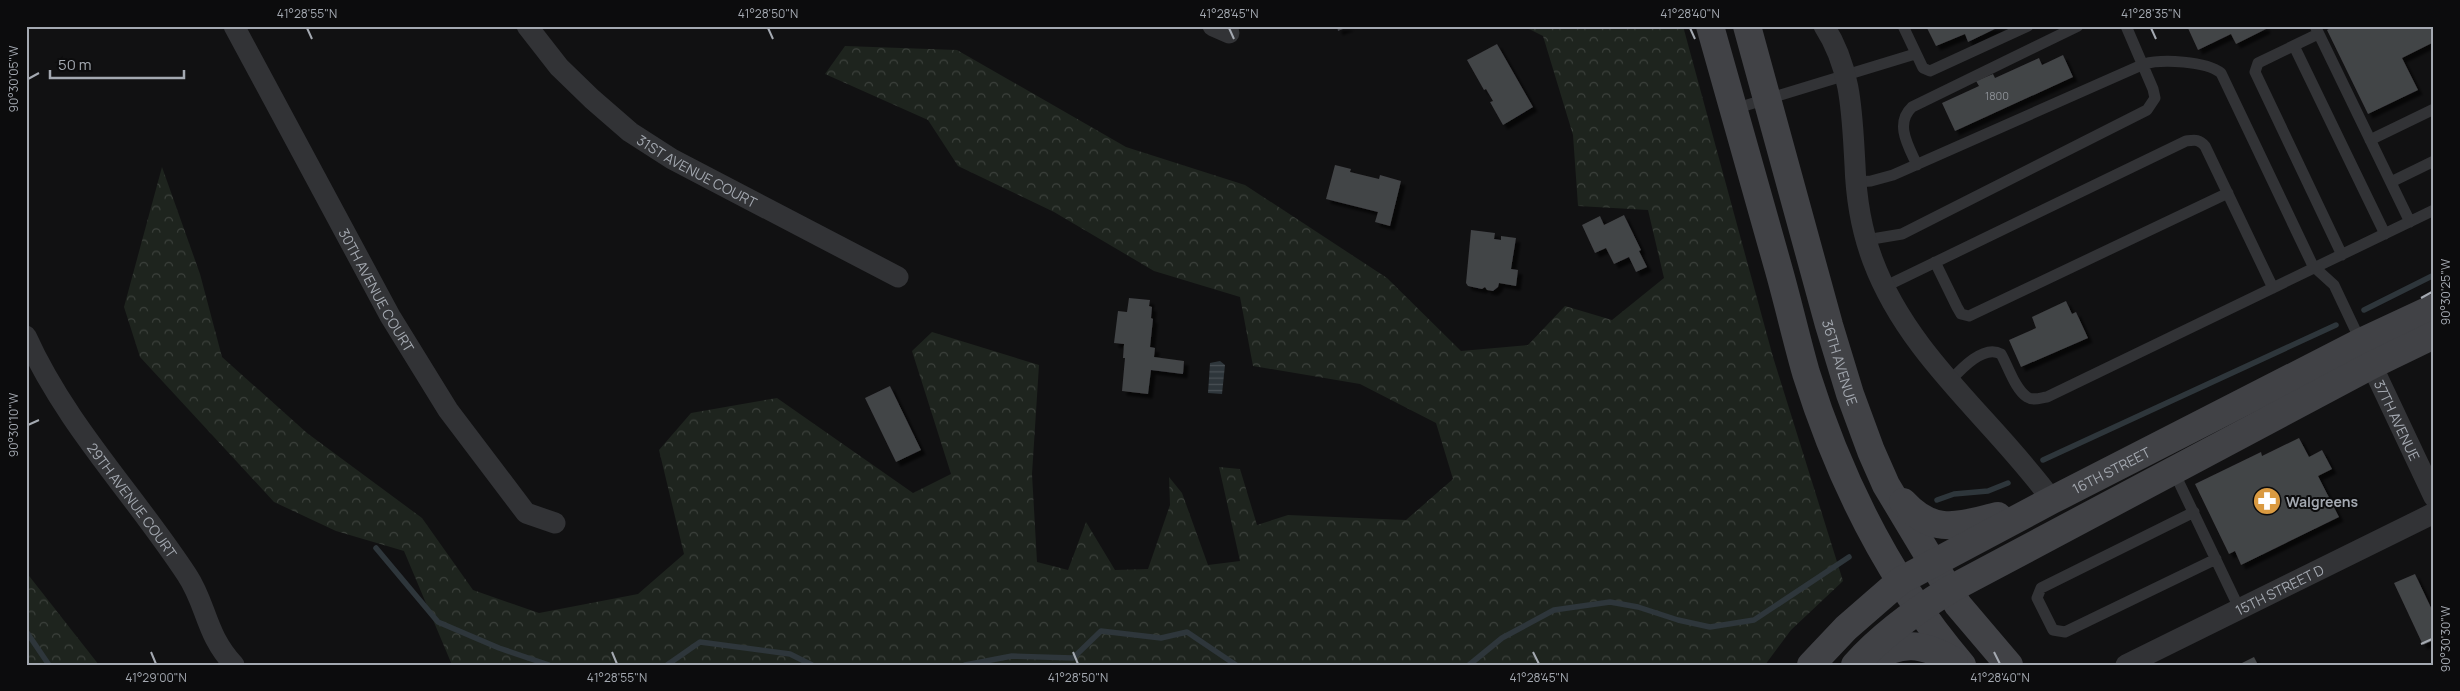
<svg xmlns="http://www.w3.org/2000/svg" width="2460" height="691" font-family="Manrope,sans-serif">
	<defs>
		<pattern id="forest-crowns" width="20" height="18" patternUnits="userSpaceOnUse" patternTransform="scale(1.25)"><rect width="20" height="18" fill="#1e241e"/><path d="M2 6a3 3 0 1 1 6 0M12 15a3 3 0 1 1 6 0" fill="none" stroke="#3c413c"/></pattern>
		<pattern id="water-rules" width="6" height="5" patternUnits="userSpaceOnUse" patternTransform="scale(1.25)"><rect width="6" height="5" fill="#2e363b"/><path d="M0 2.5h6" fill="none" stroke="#495055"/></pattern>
		<filter id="shadow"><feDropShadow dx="4.5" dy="4.5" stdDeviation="1" flood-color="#0009"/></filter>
	</defs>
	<rect width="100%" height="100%" fill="#111112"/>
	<path fill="url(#forest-crowns)" d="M 1523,26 L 1683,26 L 1773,357 L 1843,581 L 1791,630 L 1765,665 L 452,665 L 404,551 L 336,531 L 274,502 L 140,357 L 124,307 L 162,167 L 200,274 L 222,357 L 307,433 L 422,518 L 473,590 L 539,613 L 638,594 L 684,554 L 659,450 L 691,413 L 777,398 L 913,493 L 951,474 L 912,351 L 932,332 L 1039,365 L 1032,474 L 1037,562 L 1068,570 L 1086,522 L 1115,570 L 1148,569 L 1170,505 L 1169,477 L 1182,493 L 1208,565 L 1240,561 L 1219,467 L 1240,469 L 1257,525 L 1288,515 L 1406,520 L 1453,479 L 1436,423 L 1360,384 L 1253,366 L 1240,297 L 1154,271 L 1054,212 L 958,166 L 928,120 L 825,74 L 845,46 L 957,50 L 1126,147 L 1245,185 L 1387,278 L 1461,351 L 1528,345 L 1565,306 L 1612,320 L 1664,278 L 1648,210 L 1578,206 L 1573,135 L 1543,36 Z
		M 26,572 L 99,665 L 26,665 Z"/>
	<path fill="url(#water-rules)" d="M 1220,361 L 1225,365 L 1222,394 L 1208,393 L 1210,363 Z"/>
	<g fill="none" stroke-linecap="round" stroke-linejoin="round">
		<path stroke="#2e363b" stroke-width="5.5" d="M 2364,310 L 2434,275
			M 2043,460 L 2336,325
			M 1937,500 L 1954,494 L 1988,491 L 2008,483
			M 376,548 L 438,622 L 499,648 L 549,665
			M 26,631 L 49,665
			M 667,665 L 700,642 L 790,654 L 812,665
			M 965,665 L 1012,656 L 1073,658 L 1101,631 L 1161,638 L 1187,632 L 1236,665
			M 1469,665 L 1502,638 L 1554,610 L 1610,602 L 1638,607 L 1678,620 L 1710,627 L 1754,620 L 1849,557"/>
	</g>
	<path fill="#434447" filter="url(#shadow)" d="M 1337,26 L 1350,26 L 1338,31 Z
		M 1926,26 L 2001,26 L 1968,42 L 1965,34 L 1936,46 Z
		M 2187,26 L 2265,26 L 2266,29 L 2236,44 L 2231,34 L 2198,50 Z
		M 2334,26 L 2434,26 L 2434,42 L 2402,58 L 2418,90 L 2368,114 L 2327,30 Z
		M 1497,44 L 1533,107 L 1503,125 L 1490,102 L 1493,101 L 1486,89 L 1484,90 L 1467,60 Z
		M 2063,55 L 2073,77 L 1955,131 L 1942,103 L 1979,86 L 1976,81 L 1993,74 L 1995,78 L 2039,58 L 2042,65 Z
		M 1335,165 L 1351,169 L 1350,172 L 1379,179 L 1380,175 L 1401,181 L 1390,226 L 1375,222 L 1378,212 L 1326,199 Z
		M 1624,215 L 1641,250 L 1639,251 L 1647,267 L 1636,272 L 1629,257 L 1614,264 L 1606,248 L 1595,253 L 1582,225 L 1600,216 L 1604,225 Z
		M 1471,230 L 1495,233 L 1494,239 L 1501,240 L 1501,236 L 1516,238 L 1511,269 L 1518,270 L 1516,286 L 1499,283 L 1498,287 L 1493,291 L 1487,290 L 1485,287 L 1482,289 L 1468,286 L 1466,283 Z
		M 1129,298 L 1150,300 L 1149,306 L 1152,307 L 1151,318 L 1153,319 L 1150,347 L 1155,348 L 1154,357 L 1184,361 L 1183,374 L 1151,370 L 1148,394 L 1122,391 L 1125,358 L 1123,358 L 1124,344 L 1114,343 L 1118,311 L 1127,312 Z
		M 2066,301 L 2072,314 L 2076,312 L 2088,338 L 2021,367 L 2009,340 L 2036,328 L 2032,317 Z
		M 890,386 L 921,450 L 896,462 L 865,398 Z
		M 2299,438 L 2309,457 L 2322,450 L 2332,469 L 2318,476 L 2339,517 L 2241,565 L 2235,551 L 2229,554 L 2195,484 L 2261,452 L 2262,456 Z
		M 2415,574 L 2434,614 L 2434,640 L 2423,645 L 2394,583 Z
		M 2254,657 L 2258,665 L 2238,665 Z"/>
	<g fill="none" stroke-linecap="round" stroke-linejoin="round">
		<path stroke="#323336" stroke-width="11" d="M 1903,26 L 1923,68 L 1930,71 L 2028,26
			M 2315,26 L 2410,222
			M 2318,34 L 2258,63 L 2255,72 L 2342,255
			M 2294,46 L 2385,234
			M 1734,109 L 1915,54
			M 2370,140 L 2434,109
			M 1917,165 C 1909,147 1894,124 1912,107 L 2078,26
			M 1857,182 L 1871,181 L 1893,175 L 2144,64 C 2162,59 2206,61 2221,73 L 2313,266 L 2334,285 L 2361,342
			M 2391,182 L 2434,161
			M 1866,240 L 1902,234 L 2147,110 L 2155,98 L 2153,89 L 2126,26
			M 1935,262 L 1957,307 L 1961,314 L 1969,316 L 2228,193
			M 1884,287 L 2186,141 C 2195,140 2199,139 2205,146 L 2273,288
			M 1950,381 C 1961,369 1984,344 2001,354 C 2008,366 2015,389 2027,397 C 2033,401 2040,398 2047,397 L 2434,210
			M 2174,472 L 2239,608
			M 2194,512 L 2041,588 L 2037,598 L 2053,630 L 2065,632 L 2216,559"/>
		<g stroke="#323336" stroke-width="21">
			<path id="s1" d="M 234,26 L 390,316 L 448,410 L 526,513 L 555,523"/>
			<path id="s2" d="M 527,26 L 559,67 L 592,99 L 630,132 L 672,159 L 898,277"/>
			<path d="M 1213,26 L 1229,33"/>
			<path d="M 1824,26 C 1852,69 1852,115 1855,165 C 1856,196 1862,232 1873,261 C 1909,357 1993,419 2052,500"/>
			<path id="s3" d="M 26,336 C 66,425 134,494 187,575 C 207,605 205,634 234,665"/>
			<path id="s4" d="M 2366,353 L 2434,497"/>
			<path id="s5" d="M 2126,665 L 2434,513"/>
		</g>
		<g stroke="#414246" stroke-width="28">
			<path d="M 1710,26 C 1733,106 1755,187 1778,267 C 1788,302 1796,338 1806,373 C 1839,478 1890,581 1962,665"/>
			<path id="s6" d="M 1747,26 L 1829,325 L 1850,394 L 1871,451 L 1886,485 L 1958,605 L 2009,665"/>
			<path d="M 1903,502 C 1934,536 1959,525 1998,516"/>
			<path d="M 1869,660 C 1902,641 1921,642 1954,661"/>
			<path id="s7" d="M 1811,665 L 1846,628 L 1900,581 L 2052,500 L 2361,342 L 2434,308"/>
			<path d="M 1855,665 C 1882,635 1915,611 1949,590 L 2372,365 L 2434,335"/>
		</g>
	</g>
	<path fill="none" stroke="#a4a9b1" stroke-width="2" d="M 307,28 L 312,39M 768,28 L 773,39M 1229,28 L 1234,39M 1690,28 L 1695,39M 2151,28 L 2156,39M 28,79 L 39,73M 2421,298 L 2432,292M 28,425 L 39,420M 2421,644 L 2432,639M 151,652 L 156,664M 612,652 L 617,664M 1073,652 L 1078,664M 1533,652 L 1539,664M 1994,652 L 2000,664"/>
	<defs>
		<symbol id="pharmacy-disc" viewBox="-11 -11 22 22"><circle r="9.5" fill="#da9a41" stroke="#0c0c0d"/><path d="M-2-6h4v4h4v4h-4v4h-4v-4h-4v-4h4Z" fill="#fff"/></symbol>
	</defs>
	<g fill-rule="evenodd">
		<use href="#pharmacy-disc" x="2251" y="485" width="32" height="32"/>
	</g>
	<g text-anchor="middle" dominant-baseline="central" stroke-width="4" stroke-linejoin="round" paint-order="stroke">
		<g font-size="11" fill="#8c9096">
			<text x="1997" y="95">1800</text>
		</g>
		<g font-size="14" fill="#a4a9b1" stroke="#0c0c0d">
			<text stroke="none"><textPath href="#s2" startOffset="226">31ST AVENUE COURT</textPath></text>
			<text stroke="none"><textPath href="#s1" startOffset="300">30TH AVENUE COURT</textPath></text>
			<text stroke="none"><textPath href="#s6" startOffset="349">36TH AVENUE</textPath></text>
			<text stroke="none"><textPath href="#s4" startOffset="74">37TH AVENUE</textPath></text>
			<text stroke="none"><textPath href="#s7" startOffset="361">16TH STREET</textPath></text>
			<text stroke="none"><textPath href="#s3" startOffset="196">29TH AVENUE COURT</textPath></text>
			<text stroke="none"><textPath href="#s5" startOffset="171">15TH STREET D</textPath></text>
		</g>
		<g font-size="14" font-weight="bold" fill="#a4a9b1" stroke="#0c0c0d" text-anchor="start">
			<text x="2286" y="501">Walgreens</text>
		</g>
	</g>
	<rect width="2460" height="691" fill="none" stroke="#0c0c0d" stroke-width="55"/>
	<path d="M50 70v8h134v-8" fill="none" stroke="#a4a9b1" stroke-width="2.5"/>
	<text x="58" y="70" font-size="15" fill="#a4a9b1" stroke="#0c0c0d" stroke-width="4" paint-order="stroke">50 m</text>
	<rect x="28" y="28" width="2404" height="636" fill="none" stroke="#a4a9b1" stroke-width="2"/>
	<g font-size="12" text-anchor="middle" fill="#a4a9b1">
		<text x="307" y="18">41°28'55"N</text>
		<text x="768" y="18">41°28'50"N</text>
		<text x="1229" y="18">41°28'45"N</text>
		<text x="1690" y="18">41°28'40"N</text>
		<text x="2151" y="18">41°28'35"N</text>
		<text transform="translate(14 79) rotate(-90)" y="4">90°30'05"W</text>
		<text transform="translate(2446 292) rotate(-90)" y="4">90°30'25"W</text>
		<text transform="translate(14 425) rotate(-90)" y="4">90°30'10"W</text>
		<text transform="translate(2446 639) rotate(-90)" y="4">90°30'30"W</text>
		<text x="156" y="682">41°29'00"N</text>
		<text x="617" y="682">41°28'55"N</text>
		<text x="1078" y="682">41°28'50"N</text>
		<text x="1539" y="682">41°28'45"N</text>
		<text x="2000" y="682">41°28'40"N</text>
	</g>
</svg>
